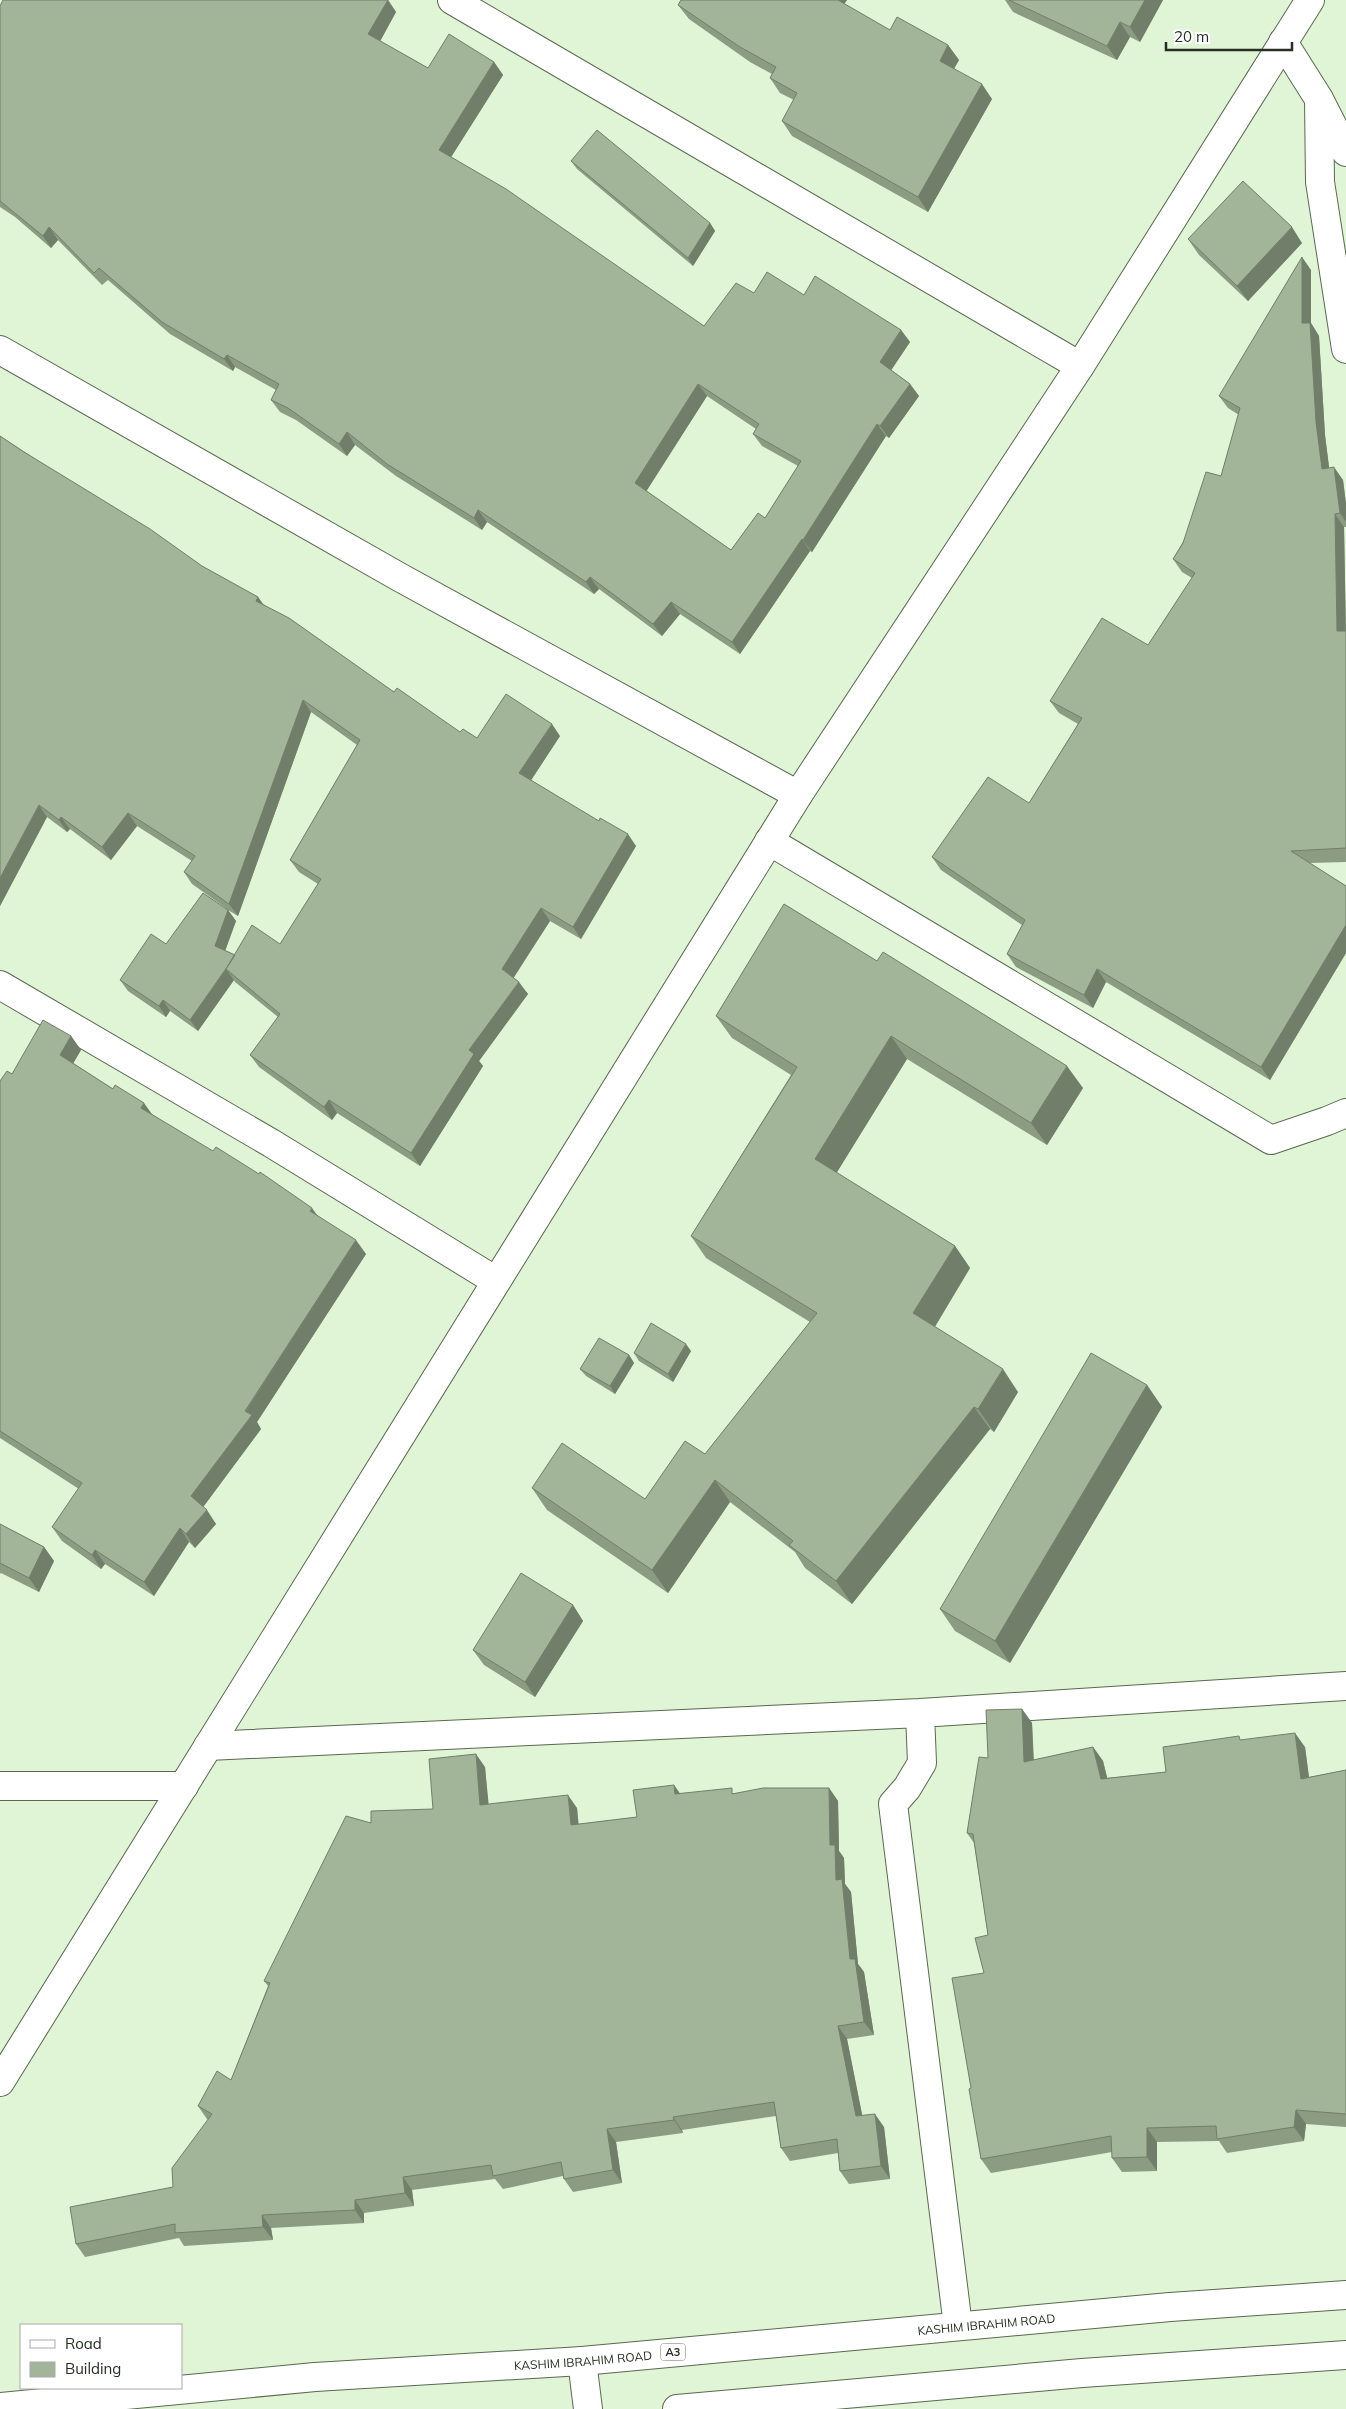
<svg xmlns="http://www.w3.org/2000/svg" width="1346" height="2409" font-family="Mulish,sans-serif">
	<rect width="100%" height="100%" fill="#e0f4d6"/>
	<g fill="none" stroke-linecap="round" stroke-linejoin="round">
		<defs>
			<path id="minor" d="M 452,0 L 1080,366
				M 1283,42 L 1319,99 L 1346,152
				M 1319,99 L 1320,182 L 1346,349
				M 0,350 L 401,578 L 798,795
				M 769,841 L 1271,1140 L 1327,1121 L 1346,1113
				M 0,985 L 271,1143 L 496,1281
				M 920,1713 L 1346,1686
				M 208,1746 L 920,1713 L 922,1763 L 907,1788 L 893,1804 L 958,2326
				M 0,1786 L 184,1786
				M 582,2361 L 588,2409"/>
			<path id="major" d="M 0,2082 L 798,795 L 1080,366 L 1310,0"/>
			<g id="highway">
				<path id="s1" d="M 0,2407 L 315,2377 L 582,2361 L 1170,2307 L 1346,2295"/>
				<path d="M 677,2409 L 1082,2373 L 1346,2355"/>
			</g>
		</defs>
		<use href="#minor" stroke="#58694f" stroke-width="30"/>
		<use href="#major" stroke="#58694f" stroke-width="30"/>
		<use href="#highway" stroke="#58694f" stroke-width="30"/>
		<use href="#minor" stroke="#fff" stroke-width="28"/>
		<use href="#major" stroke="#fff" stroke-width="28"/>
		<use href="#highway" stroke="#fff" stroke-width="28"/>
	</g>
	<path fill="#8b9c83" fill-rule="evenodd" d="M 388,0 L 396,12 L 380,41 L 428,68 L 494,62 L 503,75 L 451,157 L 704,326 L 754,293 L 804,295 L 901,330 L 910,342 L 891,370 L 910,384 L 919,396 L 889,438 L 886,436 L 812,552 L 810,551 L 740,654 L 680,614 L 662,636 L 599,589 L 594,594 L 487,522 L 482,530 L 396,476 L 355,445 L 347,456 L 296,420 L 280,412 L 271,400 L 276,390 L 235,367 L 233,371 L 170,334 L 108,280 L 102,285 L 58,240 L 51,248 L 15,217 L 0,207 L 0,6 ZM 707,396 L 756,429 L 753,434 L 762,446 L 798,466 L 765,518 L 731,550 L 646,491 Z
		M 847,0 L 844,4 L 890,30 L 948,45 L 959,60 L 954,68 L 992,99 L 928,212 L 792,136 L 782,121 L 794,100 L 780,93 L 770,78 L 772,74 L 750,62 L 689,19 L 678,5 Z
		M 1005,0 L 1163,0 L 1140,42 L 1130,37 L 1117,60 L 1013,12 Z
		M 571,161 L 710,223 L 715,231 L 693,266 L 577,169 Z
		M 1188,239 L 1302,243 L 1248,301 L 1199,255 Z
		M 1311,270 L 1311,323 L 1319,336 L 1325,435 L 1329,468 L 1343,480 L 1346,504 L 1346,527 L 1344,527 L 1346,631 L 1346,862 L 1310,863 L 1346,886 L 1346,953 L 1270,1080 L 1106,982 L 1093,1008 L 1016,967 L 1007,954 L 1022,925 L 941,870 L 932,857 L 1029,803 L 1078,724 L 1059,713 L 1050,701 L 1148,645 L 1192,578 L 1182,572 L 1173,559 L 1221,476 L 1239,415 L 1228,408 L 1219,396 Z
		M 0,436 L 202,566 L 258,597 L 263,604 L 394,692 L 460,732 L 477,738 L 560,736 L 531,780 L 636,846 L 581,939 L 550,921 L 513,977 L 528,994 L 479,1061 L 483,1066 L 420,1166 L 337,1113 L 332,1120 L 259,1067 L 250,1055 L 278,1017 L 235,982 L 234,980 L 198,1031 L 170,1011 L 166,1017 L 128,991 L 120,980 L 166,944 L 226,908 L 192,884 L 184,872 L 192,861 L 137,826 L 111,860 L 70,829 L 67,832 L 47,817 L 0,906 ZM 311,712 L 357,745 L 290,860 L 299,872 L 318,884 L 280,944 L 235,955 L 225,950 L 236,921 L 228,910 L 238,916 Z
		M 784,904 L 1083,1088 L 1047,1145 L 907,1059 L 836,1173 L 955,1246 L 970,1268 L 935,1327 L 1018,1392 L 994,1432 L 990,1429 L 852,1604 L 805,1568 L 795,1552 L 730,1502 L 668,1593 L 547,1510 L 532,1488 L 645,1499 L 705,1454 L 810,1322 L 706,1258 L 691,1236 L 791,1075 L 732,1038 L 716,1016 Z
		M 71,1036 L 81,1050 L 73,1063 L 153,1115 L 317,1215 L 366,1254 L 257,1422 L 261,1429 L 203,1507 L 216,1524 L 195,1548 L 189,1542 L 154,1596 L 105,1564 L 101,1569 L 62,1541 L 52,1527 L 79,1489 L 0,1438 L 0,1081 Z
		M 691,1351 L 673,1382 L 639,1361 L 634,1353 Z
		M 629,1355 L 634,1363 L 615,1394 L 586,1376 L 580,1369 Z
		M 1147,1385 L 1162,1407 L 1010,1663 L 955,1631 L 940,1609 Z
		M 0,1524 L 44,1547 L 54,1561 L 39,1592 L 1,1573 L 0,1574 Z
		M 573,1605 L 583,1621 L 535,1697 L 484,1665 L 473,1650 Z
		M 1022,1709 L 1032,1723 L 1034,1760 L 1093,1747 L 1103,1761 L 1107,1778 L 1166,1772 L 1242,1740 L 1305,1747 L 1309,1777 L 1346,1770 L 1346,2127 L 1306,2124 L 1304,2141 L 1227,2153 L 1219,2141 L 1157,2142 L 1157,2171 L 1122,2172 L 1112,2158 L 1112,2152 L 991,2173 L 981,2159 L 971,2088 L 988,1935 L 974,1843 L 967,1833 L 988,1758 Z
		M 485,1767 L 488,1804 L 577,1808 L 578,1824 L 637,1817 L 674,1785 L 680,1794 L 736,1793 L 829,1788 L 838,1801 L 839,1851 L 844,1858 L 845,1884 L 851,1892 L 858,1964 L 864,1972 L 874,2035 L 847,2039 L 862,2115 L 884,2127 L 890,2179 L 849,2184 L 840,2171 L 838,2153 L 790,2161 L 781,2148 L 776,2116 L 682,2130 L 683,2133 L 616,2142 L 622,2183 L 573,2192 L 564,2179 L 563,2176 L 503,2189 L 495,2179 L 412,2190 L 414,2206 L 364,2213 L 364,2223 L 271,2228 L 273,2240 L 184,2246 L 179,2238 L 85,2257 L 76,2244 L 173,2187 L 208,2120 L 207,2119 L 198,2106 L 231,2080 L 268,1986 L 264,1981 L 371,1823 L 433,1809 Z"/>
	<path fill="#717f6a" d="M 388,0 L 396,12 L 377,47 L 368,34 Z
		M 833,0 L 847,0 L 840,10 Z
		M 1145,0 L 1163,0 L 1140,42 L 1130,27 Z
		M 1120,22 L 1130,37 L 1117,60 L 1107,46 Z
		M 948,45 L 959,60 L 950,76 L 940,61 Z
		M 494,62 L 503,75 L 448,162 L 439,150 Z
		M 982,84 L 992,99 L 928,212 L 918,197 Z
		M 710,223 L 715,231 L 693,266 L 688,258 Z
		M 49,227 L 58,240 L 51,248 L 43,236 Z
		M 1292,227 L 1302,243 L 1248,301 L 1237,286 Z
		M 1302,257 L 1311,270 L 1311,323 L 1319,336 L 1325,435 L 1331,482 L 1322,469 L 1302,323 Z
		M 901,330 L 910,342 L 888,375 L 880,362 Z
		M 227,355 L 235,367 L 233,371 L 224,359 Z
		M 698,384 L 707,396 L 644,495 L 635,483 Z
		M 910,384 L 919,396 L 889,438 L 880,426 Z
		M 877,424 L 886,436 L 812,552 L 803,540 Z
		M 347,432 L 355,445 L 347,456 L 339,444 Z
		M 1334,467 L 1343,480 L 1346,504 L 1346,522 L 1340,513 Z
		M 478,510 L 487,522 L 482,530 L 474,518 Z
		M 1335,514 L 1344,527 L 1346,644 L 1337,631 Z
		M 802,539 L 810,551 L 740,654 L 732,642 Z
		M 590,577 L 599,589 L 594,594 L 586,582 Z
		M 258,597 L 267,610 L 256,601 Z
		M 671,602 L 680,614 L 662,636 L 653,624 Z
		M 303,700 L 311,712 L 238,916 L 229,904 Z
		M 552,724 L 560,736 L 528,785 L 519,773 Z
		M 39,805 L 47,817 L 0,906 L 0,878 Z
		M 128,813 L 137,826 L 111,860 L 102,847 Z
		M 61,817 L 70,829 L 67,832 L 59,820 Z
		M 628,834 L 636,846 L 581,939 L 573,927 Z
		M 541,908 L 550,921 L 511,982 L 502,969 Z
		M 228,910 L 236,921 L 223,957 L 215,946 Z
		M 1346,925 L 1346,953 L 1270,1080 L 1261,1067 Z
		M 236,955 L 226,969 L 234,980 L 198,1031 L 190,1020 Z
		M 1097,969 L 1106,982 L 1093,1008 L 1084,995 Z
		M 519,982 L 528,994 L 479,1061 L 483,1066 L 420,1166 L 411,1153 L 469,1050 Z
		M 163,1000 L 170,1011 L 166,1017 L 159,1006 Z
		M 71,1036 L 81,1050 L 70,1069 L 60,1055 Z
		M 891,1036 L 907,1059 L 831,1182 L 815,1159 Z
		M 1067,1066 L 1083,1088 L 1047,1145 L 1031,1123 Z
		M 329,1100 L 337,1113 L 332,1120 L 324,1107 Z
		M 144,1103 L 154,1117 L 141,1108 Z
		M 312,1208 L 322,1222 L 310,1211 Z
		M 356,1240 L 366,1254 L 257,1422 L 261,1429 L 201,1510 L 191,1496 Z
		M 955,1246 L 970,1268 L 929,1336 L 913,1313 Z
		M 686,1344 L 691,1351 L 673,1382 L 668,1374 Z
		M 629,1355 L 634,1363 L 615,1394 L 610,1386 Z
		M 1003,1369 L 1018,1392 L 994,1432 L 978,1409 Z
		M 1147,1385 L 1162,1407 L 1010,1663 L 995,1641 Z
		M 974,1407 L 990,1429 L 852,1604 L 836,1581 Z
		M 715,1480 L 730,1502 L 668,1593 L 652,1570 Z
		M 207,1510 L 216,1524 L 195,1548 L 186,1534 Z
		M 180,1528 L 189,1542 L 154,1596 L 144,1582 Z
		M 44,1547 L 54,1561 L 39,1592 L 29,1578 Z
		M 95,1550 L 105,1564 L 101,1569 L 92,1555 Z
		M 573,1605 L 583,1621 L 535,1697 L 525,1682 Z
		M 1022,1709 L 1032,1723 L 1034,1776 L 1024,1762 Z
		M 1295,1733 L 1305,1747 L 1311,1793 L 1301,1779 Z
		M 1093,1747 L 1103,1761 L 1111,1793 L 1101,1779 Z
		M 476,1754 L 485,1767 L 490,1818 L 480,1805 Z
		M 674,1785 L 683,1798 L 675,1794 Z
		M 829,1788 L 838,1801 L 839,1851 L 844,1858 L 845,1884 L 851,1892 L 858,1964 L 864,1972 L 874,2035 L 864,2022 L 850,1959 L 830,1845 Z
		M 568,1795 L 577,1808 L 580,1838 L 571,1825 Z
		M 838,2026 L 847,2039 L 865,2129 L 856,2116 Z
		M 1296,2110 L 1306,2124 L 1304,2141 L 1294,2127 Z
		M 875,2114 L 884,2127 L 890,2179 L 881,2166 Z
		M 673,2117 L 682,2130 L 683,2133 L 674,2120 Z
		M 1147,2128 L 1157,2142 L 1157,2171 L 1147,2157 Z
		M 607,2129 L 616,2142 L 622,2183 L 613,2170 Z
		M 403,2177 L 412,2190 L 414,2206 L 405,2193 Z
		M 355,2200 L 364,2213 L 364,2223 L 355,2210 Z
		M 262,2215 L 271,2228 L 273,2240 L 263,2227 Z"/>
	<path fill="#a2b598" stroke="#717f6a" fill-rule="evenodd" d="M 3,0 L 388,0 L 368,34 L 428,68 L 449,34 L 494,62 L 439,150 L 506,189 L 704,326 L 736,283 L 754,293 L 767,272 L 804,295 L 815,276 L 901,330 L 880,362 L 910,384 L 880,426 L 877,424 L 803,540 L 802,539 L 732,642 L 671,602 L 653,624 L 590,577 L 586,582 L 478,510 L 474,518 L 387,464 L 347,432 L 339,444 L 288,408 L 271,400 L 279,384 L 227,355 L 224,359 L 162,322 L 99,268 L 94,273 L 49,227 L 43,236 L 0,201 L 0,6 ZM 698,384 L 759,424 L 753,434 L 801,461 L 765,518 L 758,513 L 731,550 L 635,483 Z
		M 681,0 L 838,0 L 890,30 L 897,17 L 948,45 L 940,61 L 982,84 L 918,197 L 782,121 L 797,93 L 770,78 L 776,67 L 740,47 L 678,5 Z
		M 1009,0 L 1145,0 L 1130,27 L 1120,22 L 1107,46 Z
		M 597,130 L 710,223 L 688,258 L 571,161 Z
		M 1243,181 L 1292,227 L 1237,286 L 1188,239 Z
		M 1302,257 L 1302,323 L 1310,323 L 1316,422 L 1322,469 L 1334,467 L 1340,513 L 1335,514 L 1337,631 L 1346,631 L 1346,848 L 1291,851 L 1346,886 L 1346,925 L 1261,1067 L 1097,969 L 1084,995 L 1007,954 L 1025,920 L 932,857 L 988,777 L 1029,803 L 1082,718 L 1050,701 L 1102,618 L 1148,645 L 1195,573 L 1173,559 L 1183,543 L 1206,472 L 1221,476 L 1240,408 L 1219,396 Z
		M 0,436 L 24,452 L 150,529 L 202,566 L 258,597 L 256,601 L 289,618 L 394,692 L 397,688 L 460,732 L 463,729 L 477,738 L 506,694 L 552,724 L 519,773 L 599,821 L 600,818 L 628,834 L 573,927 L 541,908 L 502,969 L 519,982 L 469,1050 L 474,1054 L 411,1153 L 329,1100 L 324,1107 L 250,1055 L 280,1014 L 226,969 L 252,925 L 280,944 L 321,879 L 290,860 L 360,740 L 303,700 L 229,904 L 184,872 L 195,856 L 128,813 L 102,847 L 61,817 L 59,820 L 39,805 L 0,878 Z
		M 203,893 L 228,910 L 215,946 L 235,955 L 230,963 L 190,1020 L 163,1000 L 159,1006 L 120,980 L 151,934 L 166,944 Z
		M 784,904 L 877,961 L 883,952 L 1067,1066 L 1031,1123 L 891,1036 L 815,1159 L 955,1246 L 913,1313 L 1003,1369 L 978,1409 L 974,1407 L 836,1581 L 789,1545 L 793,1541 L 715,1480 L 652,1570 L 532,1488 L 562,1443 L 645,1499 L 685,1441 L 705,1454 L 817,1313 L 691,1236 L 797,1067 L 716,1016 Z
		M 43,1020 L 71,1036 L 60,1055 L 113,1089 L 115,1085 L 144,1103 L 141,1108 L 213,1151 L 216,1147 L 259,1174 L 260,1172 L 312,1208 L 310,1211 L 356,1240 L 245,1411 L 252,1415 L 191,1496 L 207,1510 L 186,1534 L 180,1528 L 144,1582 L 95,1550 L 92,1555 L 52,1527 L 82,1483 L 0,1431 L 0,1081 L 7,1071 L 12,1074 Z
		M 651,1323 L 686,1344 L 668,1374 L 634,1353 Z
		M 599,1338 L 629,1355 L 610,1386 L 580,1369 Z
		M 1091,1353 L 1147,1385 L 995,1641 L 940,1609 Z
		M 0,1524 L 44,1547 L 29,1578 L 0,1563 Z
		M 521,1573 L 573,1605 L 525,1682 L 473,1650 Z
		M 1022,1709 L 1024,1762 L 1093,1747 L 1101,1779 L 1166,1772 L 1163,1747 L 1239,1736 L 1240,1740 L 1295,1733 L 1301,1779 L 1346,1770 L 1346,2114 L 1296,2110 L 1294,2127 L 1217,2139 L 1216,2126 L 1147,2128 L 1147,2157 L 1112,2158 L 1111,2136 L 981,2159 L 969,2089 L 971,2088 L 952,1978 L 984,1973 L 975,1938 L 988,1935 L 973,1834 L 967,1833 L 979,1757 L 988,1758 L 986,1710 Z
		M 476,1754 L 480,1805 L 568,1795 L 571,1825 L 637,1817 L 633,1790 L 674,1785 L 675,1794 L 732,1788 L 732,1794 L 763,1788 L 829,1788 L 830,1845 L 835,1845 L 836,1880 L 842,1879 L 850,1959 L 855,1959 L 864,2022 L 838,2026 L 856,2116 L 875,2114 L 881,2166 L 840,2171 L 837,2139 L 781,2148 L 774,2102 L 673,2117 L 674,2120 L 607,2129 L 613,2170 L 564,2179 L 561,2162 L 493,2176 L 491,2165 L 403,2177 L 405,2193 L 355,2200 L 355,2210 L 262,2215 L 263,2227 L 175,2233 L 175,2224 L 76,2244 L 70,2207 L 173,2187 L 172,2168 L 212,2114 L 198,2106 L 217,2071 L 231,2080 L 270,1983 L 264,1981 L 346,1816 L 371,1823 L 371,1811 L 433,1809 L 429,1759 Z"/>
	<g text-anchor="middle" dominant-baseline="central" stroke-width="4" stroke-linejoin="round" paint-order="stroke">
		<rect fill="#fff" stroke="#686d65" stroke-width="1" x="660.5" y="2343.5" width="25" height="17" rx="4"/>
		<g font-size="11" font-weight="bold" fill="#272e23">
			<text x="673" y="2352">A3</text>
		</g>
		<g font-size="12" fill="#272e23" stroke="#fff">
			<text stroke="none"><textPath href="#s1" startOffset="990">KASHIM IBRAHIM ROAD</textPath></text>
			<text stroke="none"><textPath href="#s1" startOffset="585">KASHIM IBRAHIM ROAD</textPath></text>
		</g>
	</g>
	<rect x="20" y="2324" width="162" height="65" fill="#ffffff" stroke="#a9aba7"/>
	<rect x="30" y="2340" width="25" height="8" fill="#ffffff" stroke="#a9aba7"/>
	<text x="65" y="2349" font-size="15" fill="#272e23">Road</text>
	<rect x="30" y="2362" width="25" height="15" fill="#a2b598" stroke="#a9aba7"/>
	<text x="65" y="2374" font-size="15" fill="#272e23">Building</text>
	<path d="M1166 42v8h126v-8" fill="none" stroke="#272e23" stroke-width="2.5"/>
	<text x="1174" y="42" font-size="15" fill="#272e23" stroke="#ffffff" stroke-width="4" paint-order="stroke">20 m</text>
</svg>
